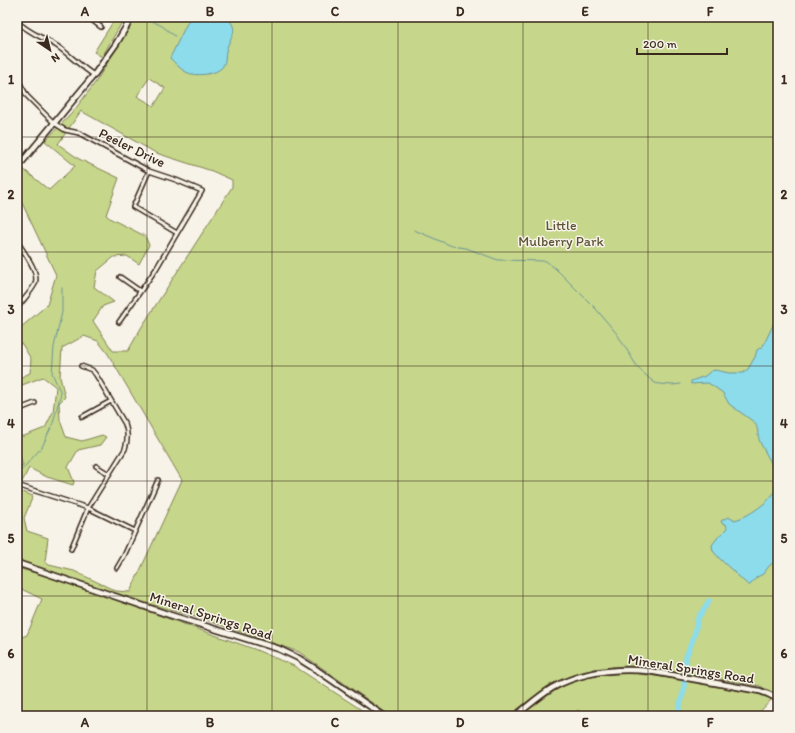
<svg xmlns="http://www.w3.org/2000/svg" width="795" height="733" font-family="Itim,sans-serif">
	<rect width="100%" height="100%" fill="#f7f3e8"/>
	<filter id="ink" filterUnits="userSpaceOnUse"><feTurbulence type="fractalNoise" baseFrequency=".025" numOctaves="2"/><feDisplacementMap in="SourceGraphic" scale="8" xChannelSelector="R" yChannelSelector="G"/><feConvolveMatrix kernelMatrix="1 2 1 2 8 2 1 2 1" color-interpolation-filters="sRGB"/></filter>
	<g filter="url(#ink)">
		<path fill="#c6d68a" stroke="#808054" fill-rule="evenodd" d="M 116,17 L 125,17 L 102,57 L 94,52 Z
			M 136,17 L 778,17 L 778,696 L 760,686 L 715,678 L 661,672 L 633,666 L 624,666 L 594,669 L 554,683 L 509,716 L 391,716 L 299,652 L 203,619 L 128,598 L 17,560 L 17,490 L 33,496 L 24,518 L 27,531 L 48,538 L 45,562 L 49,565 L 74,571 L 116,591 L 130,592 L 182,480 L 108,354 L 98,341 L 84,336 L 62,348 L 60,377 L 65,397 L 59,403 L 60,420 L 66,437 L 82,441 L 102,435 L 106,437 L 100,445 L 78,450 L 68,467 L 74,482 L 73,485 L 47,477 L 29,468 L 21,484 L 17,482 L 17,467 L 23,465 L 17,448 L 17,436 L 24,436 L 45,428 L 53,412 L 56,387 L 43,377 L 17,387 L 17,379 L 30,373 L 31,359 L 22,344 L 17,342 L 17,327 L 20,328 L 47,305 L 56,275 L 22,203 C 14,193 15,177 22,168 L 49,190 L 75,166 L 45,141 L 72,113 L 95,83 ZM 149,78 L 165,88 L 154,106 L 137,96 ZM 81,111 L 156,153 L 212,171 L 232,180 L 232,187 L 141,328 L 128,351 L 113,351 L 93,321 L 103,306 L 114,302 L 94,287 L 97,271 L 114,257 L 127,256 L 139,264 L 149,245 L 145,236 L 111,219 L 106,215 L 119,178 L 79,159 L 58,144 Z
			M 17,568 L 54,578 L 254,649 L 294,666 L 371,716 L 17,716 L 17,637 L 19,638 L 27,635 L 42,599 L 17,587 Z
			M 633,673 L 720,685 L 765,695 L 772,699 L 756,716 L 584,716 L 578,710 L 569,716 L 521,716 C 532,707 544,698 556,690 C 578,676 607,674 633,673 Z"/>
		<path fill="#8ddceb" stroke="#6c9599" d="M 190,17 L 227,17 C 241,32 229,37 226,51 C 225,56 226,61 223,66 C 218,75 194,77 186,72 C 180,69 174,62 170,58 Z
			M 778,318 L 778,559 L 770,565 L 763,574 L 757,577 L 750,585 L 748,585 L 720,559 L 713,551 L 712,545 L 718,537 L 727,528 L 726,524 L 722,523 L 721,521 L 728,517 L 734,520 C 744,518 753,512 761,506 C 790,485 772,467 760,442 C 757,435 759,428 754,422 L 729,404 L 723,393 L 713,386 L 708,383 L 691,384 L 691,381 L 705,376 L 711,371 L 715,370 L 729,373 L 743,373 L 748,369 L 755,357 L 757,350 L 763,346 L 775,321 Z"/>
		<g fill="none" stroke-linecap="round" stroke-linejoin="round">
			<path stroke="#6c9599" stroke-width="1" d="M 147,17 L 150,20 L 162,26 L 175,36
				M 414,230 L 452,246 L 466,248 L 498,260 L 546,261 L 556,269 L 596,309 L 617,334 L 638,368 L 650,379 L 655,383 L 660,384 L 672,385 L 681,384
				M 17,475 L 42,447 L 53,423 L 61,393 L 52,373 L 54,347 L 62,312 L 62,288
				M 17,707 L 26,716"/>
			<path stroke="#8ddceb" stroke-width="5.5" d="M 685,676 L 686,657 L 694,636 L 698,618 L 709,601
				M 677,716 L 684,690 L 684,682"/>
			<defs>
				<path id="street" d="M 88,17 L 101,27
					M 17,21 C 28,33 43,37 57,46 C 70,55 81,67 94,75
					M 17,78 L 27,96 L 54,123 L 65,130 L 79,133 L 149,171 L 176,180 L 202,191 L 156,269 L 119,322
					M 149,171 L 133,207 L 177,233
					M 17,241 C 23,251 40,272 35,284 C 31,292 23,300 18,307
					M 120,277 L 140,291
					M 17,410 L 35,403
					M 82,417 L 111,401
					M 96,466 L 109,474
					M 17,485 L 88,508 L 135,531
					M 71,549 L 88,508 L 125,449 C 128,439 128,433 125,424 L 96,375 L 92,370 L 81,366
					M 117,568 L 124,556 L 158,480"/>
				<path id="secondary" d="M 17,168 L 94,75 L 116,44 L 132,17
					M 17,563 L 170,615 L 279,649 L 298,658 L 317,670 L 384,716
					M 515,716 C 527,707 539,696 552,688 C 581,672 616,668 649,671 L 760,691 L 768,694 L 778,699"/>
			</defs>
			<use href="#street" stroke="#3b2a1e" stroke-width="6"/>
			<use href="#secondary" stroke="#3b2a1e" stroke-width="8"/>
			<use href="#street" stroke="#f7f3e8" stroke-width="3"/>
			<use href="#secondary" stroke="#f7f3e8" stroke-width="4.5"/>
		</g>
	</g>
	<path fill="none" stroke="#3b2a1e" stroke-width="1" stroke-opacity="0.55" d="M 147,17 L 147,716M 272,17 L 272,716M 398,17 L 398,716M 523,17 L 523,716M 648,17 L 648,716M 17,137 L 778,137M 17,252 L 778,252M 17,366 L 778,366M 17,481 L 778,481M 17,596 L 778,596"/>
	<g text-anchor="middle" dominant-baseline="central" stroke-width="3" stroke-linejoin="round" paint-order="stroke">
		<g font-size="14" fill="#3b2a1e" stroke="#f7f3e8">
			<text transform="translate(132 148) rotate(26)">Peeler Drive</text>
			<text transform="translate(211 616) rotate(18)">Mineral Springs Road</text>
			<text transform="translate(691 669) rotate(9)">Mineral Springs Road</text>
		</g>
		<g font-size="14" fill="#5e5539" stroke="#f7f3e8">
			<text x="561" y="225">Little<tspan x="561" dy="16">Mulberry Park</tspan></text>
		</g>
	</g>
	<rect width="795" height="733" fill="none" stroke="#f7f3e8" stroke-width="44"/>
	<g transform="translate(50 50) rotate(145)" stroke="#f7f3e8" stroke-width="3" paint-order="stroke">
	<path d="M0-3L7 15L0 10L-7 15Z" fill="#3b2a1e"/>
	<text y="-6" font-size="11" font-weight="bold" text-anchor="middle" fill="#3b2a1e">N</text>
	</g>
	<path d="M637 48v6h90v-6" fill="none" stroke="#3b2a1e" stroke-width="2"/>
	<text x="643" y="48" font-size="12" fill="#3b2a1e" stroke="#f7f3e8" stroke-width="3" paint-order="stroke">200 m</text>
	<rect x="22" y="22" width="751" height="689" fill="none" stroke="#3b2a1e" stroke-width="1.5"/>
	<g font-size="13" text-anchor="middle" font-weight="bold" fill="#3b2a1e">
		<text x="85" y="16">A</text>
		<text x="210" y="16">B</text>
		<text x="335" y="16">C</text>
		<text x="460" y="16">D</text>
		<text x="585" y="16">E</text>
		<text x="710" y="16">F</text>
		<text x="11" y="84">1</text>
		<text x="784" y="84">1</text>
		<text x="11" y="199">2</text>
		<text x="784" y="199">2</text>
		<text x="11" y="314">3</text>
		<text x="784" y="314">3</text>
		<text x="11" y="428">4</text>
		<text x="784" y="428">4</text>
		<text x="11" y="543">5</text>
		<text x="784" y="543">5</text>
		<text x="11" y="658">6</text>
		<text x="784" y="658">6</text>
		<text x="85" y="727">A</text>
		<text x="210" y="727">B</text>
		<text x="335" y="727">C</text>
		<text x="460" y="727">D</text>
		<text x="585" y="727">E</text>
		<text x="710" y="727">F</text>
	</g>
</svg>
